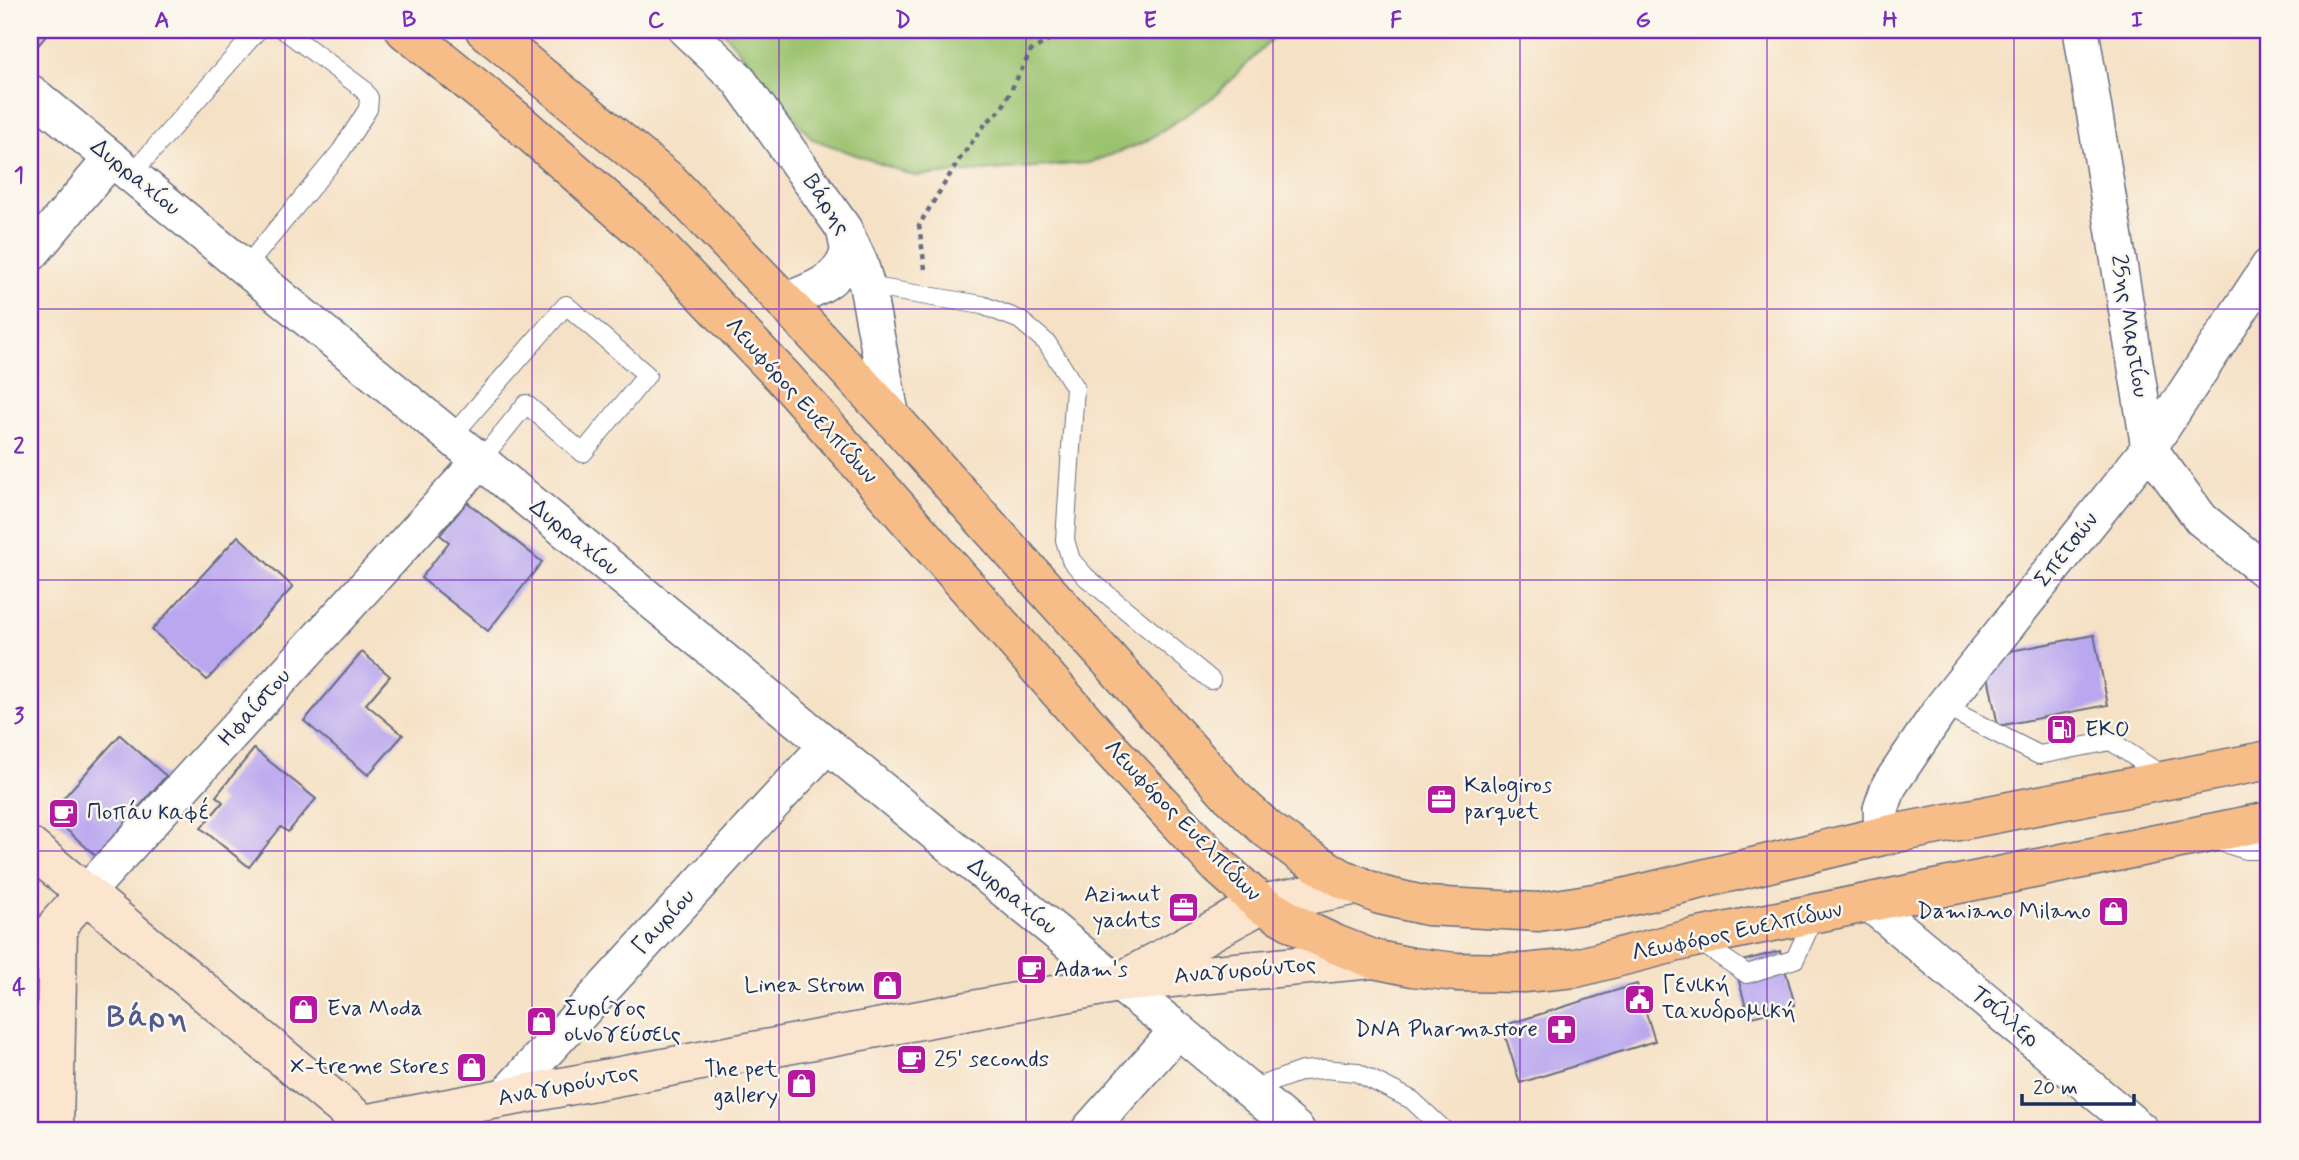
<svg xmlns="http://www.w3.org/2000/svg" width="2299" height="1160" font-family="Mynerve,sans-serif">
	<rect width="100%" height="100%" fill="#fbf7ec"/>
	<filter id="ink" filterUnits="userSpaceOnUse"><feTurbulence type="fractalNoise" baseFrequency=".0143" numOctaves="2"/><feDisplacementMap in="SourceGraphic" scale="14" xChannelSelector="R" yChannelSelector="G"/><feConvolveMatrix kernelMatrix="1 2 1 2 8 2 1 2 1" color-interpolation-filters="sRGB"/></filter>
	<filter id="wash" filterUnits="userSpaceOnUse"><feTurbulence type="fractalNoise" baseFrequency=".00686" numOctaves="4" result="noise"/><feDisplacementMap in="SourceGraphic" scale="28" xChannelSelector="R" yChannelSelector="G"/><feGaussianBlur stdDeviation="1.57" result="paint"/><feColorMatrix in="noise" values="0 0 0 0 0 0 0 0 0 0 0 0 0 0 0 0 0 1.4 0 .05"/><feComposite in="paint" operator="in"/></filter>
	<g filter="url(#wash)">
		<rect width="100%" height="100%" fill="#f5e1c5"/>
		<path fill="#9bc36e" stroke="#5b7966" stroke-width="2" d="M 722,30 L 1281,30 L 1215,96 L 1143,143 L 1088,163 L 914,176 L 812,139 Z
			M 30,998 L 44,1013 L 32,1130 L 30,1130 Z"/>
		<g id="blocks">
			<path fill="#b9a7ef" d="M 30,30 L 51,30 L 30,55 Z
				M 467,502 L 542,562 L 488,631 L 421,578 L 449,542 L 440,535 Z
				M 238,536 L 293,587 L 207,680 L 152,630 Z
				M 2094,635 L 2108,705 L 1998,726 L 1984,656 Z
				M 362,652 L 390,676 L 366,704 L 403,735 L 368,775 L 304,721 Z
				M 120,735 L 166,776 L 96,856 L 49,814 Z
				M 254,749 L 316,799 L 288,832 L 281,827 L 249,867 L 201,828 L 223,802 L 216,796 Z
				M 1780,951 L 1795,1005 L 1749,1018 L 1734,963 Z
				M 1637,984 L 1655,1041 L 1520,1083 L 1502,1026 Z"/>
		</g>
	</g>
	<g filter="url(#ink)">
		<use href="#blocks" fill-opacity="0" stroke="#676d82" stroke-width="2"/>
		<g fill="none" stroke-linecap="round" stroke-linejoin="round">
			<defs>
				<path id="lane" d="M 131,175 L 258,30
					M 245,268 L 341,151 L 368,109 L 369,98 L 363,89 L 284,30
					M 867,286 L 982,305 L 1020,320 L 1047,343 L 1075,387 L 1065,540 L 1071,560 L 1086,577 L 1211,680
					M 451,437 L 566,305 L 647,375 L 583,453 L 526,404 L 480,461
					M 1943,706 L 2039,755 L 2111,741 L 2166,778
					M 2214,840 L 2246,850 L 2269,850
					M 1697,940 L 1747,974 L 1795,959 L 1815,915
					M 1249,1090 L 1302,1071 L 1325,1069 L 1356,1072 L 1412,1100 L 1444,1130"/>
				<path id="street" d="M 686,30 L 738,79 L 844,229 L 860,263 L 867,286 L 892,418
					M 2081,30 L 2149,448 L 2201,519 L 2269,574
					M 30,92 L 1118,983 L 1178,1030 L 1297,1130
					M 30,255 L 111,159
					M 784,301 C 808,292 843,281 848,251 C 848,245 845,235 844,229
					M 1882,836 L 1881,809 L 1889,786 L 1943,706 L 2149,448 L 2269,266
					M 86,893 L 480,461
					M 1869,903 L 2141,1130
					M 30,955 L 58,924
					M 502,1099 L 827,745
					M 1089,1130 L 1178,1030"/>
				<path id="secondary" d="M 30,847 L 370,1130
					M 1129,977 L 1261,904 L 1358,885
					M 364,1124 L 1118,983 L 1373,959
					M 54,1130 L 58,924 L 86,893"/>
				<path id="primary" d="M 405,30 L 517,121 L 647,235 L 785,379 L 1099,737 L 1218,865 L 1261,904 L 1311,933 L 1335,944 L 1373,959 L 1412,967 L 1456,972 L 1524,973 L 1576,968 L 1694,938 L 2269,821
					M 485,30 L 669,181 L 784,301 L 892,418 L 1231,796 L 1267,829 L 1303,855 L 1341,878 L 1380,895 L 1427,906 L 1538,912 L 1619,899 L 1882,836 L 2269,760"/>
			</defs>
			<use href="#lane" stroke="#676d82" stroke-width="20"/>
			<use href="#street" stroke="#676d82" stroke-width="38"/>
			<use href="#secondary" stroke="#676d82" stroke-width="41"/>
			<use href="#primary" stroke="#676d82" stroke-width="41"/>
			<path stroke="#676d82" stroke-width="4.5" stroke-dasharray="5 5" stroke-linecap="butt" d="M 925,269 L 919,225 L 959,160 L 986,123 L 1001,110 L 1031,51 L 1047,41 L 1055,30"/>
			<use href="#lane" stroke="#fff" stroke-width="18"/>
			<use href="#street" stroke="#fff" stroke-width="35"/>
			<use href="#secondary" stroke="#fce5cf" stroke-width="38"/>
			<use href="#primary" stroke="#f7bd88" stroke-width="38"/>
		</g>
	</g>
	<path fill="none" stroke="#7b2cbf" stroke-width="2" stroke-opacity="0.55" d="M 285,30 L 285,1130M 532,30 L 532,1130M 779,30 L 779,1130M 1026,30 L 1026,1130M 1273,30 L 1273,1130M 1520,30 L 1520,1130M 1767,30 L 1767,1130M 2014,30 L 2014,1130M 30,309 L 2269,309M 30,580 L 2269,580M 30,851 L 2269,851"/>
	<defs>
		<symbol id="fuel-square" viewBox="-11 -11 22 22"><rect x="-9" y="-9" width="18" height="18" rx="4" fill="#b5179e" stroke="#fbf7ec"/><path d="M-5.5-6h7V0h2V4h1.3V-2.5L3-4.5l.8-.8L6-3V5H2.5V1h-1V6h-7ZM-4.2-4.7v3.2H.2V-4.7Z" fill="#fff"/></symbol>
		<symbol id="office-square" viewBox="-11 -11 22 22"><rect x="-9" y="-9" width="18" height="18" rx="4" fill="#b5179e" stroke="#fbf7ec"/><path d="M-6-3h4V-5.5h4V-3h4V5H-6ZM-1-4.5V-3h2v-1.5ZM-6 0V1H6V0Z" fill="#fff"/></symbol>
		<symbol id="cafe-square" viewBox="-11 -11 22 22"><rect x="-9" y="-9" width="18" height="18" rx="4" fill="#b5179e" stroke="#fbf7ec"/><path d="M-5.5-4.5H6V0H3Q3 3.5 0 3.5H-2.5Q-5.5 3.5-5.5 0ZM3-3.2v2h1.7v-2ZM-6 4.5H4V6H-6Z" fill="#fff"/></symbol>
		<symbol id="shop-square" viewBox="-11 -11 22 22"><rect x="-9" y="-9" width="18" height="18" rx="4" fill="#b5179e" stroke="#fbf7ec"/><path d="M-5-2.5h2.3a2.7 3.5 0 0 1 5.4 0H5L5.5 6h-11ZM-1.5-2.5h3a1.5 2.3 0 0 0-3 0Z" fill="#fff"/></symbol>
		<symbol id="civic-square" viewBox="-11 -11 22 22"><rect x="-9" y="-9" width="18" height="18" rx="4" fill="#b5179e" stroke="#fbf7ec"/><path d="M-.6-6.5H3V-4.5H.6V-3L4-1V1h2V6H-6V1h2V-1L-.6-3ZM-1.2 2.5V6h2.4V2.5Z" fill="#fff"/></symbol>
		<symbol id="pharmacy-square" viewBox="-11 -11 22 22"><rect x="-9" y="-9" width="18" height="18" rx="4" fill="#b5179e" stroke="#fbf7ec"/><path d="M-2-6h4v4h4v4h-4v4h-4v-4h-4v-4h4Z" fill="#fff"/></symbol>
	</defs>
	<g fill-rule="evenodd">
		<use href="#fuel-square" x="2044" y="712" width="35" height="35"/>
		<use href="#office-square" x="1424" y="782" width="35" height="35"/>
		<use href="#cafe-square" x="46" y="796" width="35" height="35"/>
		<use href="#office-square" x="1166" y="890" width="35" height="35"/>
		<use href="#shop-square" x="2096" y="894" width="35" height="35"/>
		<use href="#cafe-square" x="1014" y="952" width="35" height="35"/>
		<use href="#shop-square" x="870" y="968" width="35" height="35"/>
		<use href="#civic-square" x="1622" y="982" width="35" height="35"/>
		<use href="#shop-square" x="286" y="992" width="35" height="35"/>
		<use href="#shop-square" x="524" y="1004" width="35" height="35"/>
		<use href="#pharmacy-square" x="1544" y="1012" width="35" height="35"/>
		<use href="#cafe-square" x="894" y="1042" width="35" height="35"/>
		<use href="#shop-square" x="454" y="1050" width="35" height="35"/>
		<use href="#shop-square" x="784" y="1066" width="35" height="35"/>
	</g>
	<g text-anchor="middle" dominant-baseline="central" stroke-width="5" stroke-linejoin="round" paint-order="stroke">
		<g font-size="23" fill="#1b2f5e" stroke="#fbf7ec">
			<text transform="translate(135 178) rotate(39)">Δυρραχίου</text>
			<text transform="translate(826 205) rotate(57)">Βάρης</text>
			<text transform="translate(2129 326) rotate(81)">25ης Μαρτίου</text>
			<text transform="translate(801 401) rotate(48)">Λεωφόρος Ευελπίδων</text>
			<text transform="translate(574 538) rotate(39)">Δυρραχίου</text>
			<text transform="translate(2067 550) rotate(-52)">Σπετσών</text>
			<text transform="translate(255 708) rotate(-48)">Ηφαίστου</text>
			<text transform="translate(1182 821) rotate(46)">Λεωφόρος Ευελπίδων</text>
			<text transform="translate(1012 897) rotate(39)">Δυρραχίου</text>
			<text transform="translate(664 922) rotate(-47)">Γαυρίου</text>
			<text transform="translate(1737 932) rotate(-12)">Λεωφόρος Ευελπίδων</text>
			<text transform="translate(1245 971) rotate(-5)">Αναγυρούντος</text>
			<text transform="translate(2005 1017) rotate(40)">Τσίλλερ</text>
			<text transform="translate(568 1086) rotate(-11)">Αναγυρούντος</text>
		</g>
		<g font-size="23" fill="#1b2f5e" stroke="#fbf7ec" text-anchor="start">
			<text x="2085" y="730">EKO</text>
			<text x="1464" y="786">Kalogiros<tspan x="1464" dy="26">parquet</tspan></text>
			<text x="87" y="813">Ποπάυ καφέ</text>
			<text x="1161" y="895" text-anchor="end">Azimut<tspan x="1161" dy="26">yachts</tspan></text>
			<text x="2091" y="912" text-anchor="end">Damiano Milano</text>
			<text x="1054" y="970">Adam's</text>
			<text x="865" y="986" text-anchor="end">Linea Strom</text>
			<text x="1662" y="986">Γενική<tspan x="1662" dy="26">ταχυδρομική</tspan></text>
			<text x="327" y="1009">Eva Moda</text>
			<text x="564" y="1009">Συρίγος<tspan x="564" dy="26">οινογεύσεις</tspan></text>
			<text x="1538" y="1030" text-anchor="end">DNA Pharmastore</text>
			<text x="934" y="1060">25' seconds</text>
			<text x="449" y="1067" text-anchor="end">X-treme Stores</text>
			<text x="778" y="1070" text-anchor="end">The pet<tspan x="778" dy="26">gallery</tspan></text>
		</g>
		<g font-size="30" font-weight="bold" letter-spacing="2" fill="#525991" stroke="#fbf7ec">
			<text x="148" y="1017">Βάρη</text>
		</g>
	</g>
	<rect width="2299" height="1160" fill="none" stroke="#fbf7ec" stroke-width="77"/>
	<path d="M2022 1094v10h112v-10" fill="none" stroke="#1b2f5e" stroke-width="3.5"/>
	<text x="2033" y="1094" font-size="21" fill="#1b2f5e" stroke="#fbf7ec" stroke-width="5" paint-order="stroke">20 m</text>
	<rect x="38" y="38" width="2222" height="1084" fill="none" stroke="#7b2cbf" stroke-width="2.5"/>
	<g font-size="23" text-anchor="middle" font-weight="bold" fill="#7b2cbf">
		<text x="162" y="27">A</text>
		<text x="409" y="27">B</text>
		<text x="656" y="27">C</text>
		<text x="903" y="27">D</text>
		<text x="1150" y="27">E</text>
		<text x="1396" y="27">F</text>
		<text x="1643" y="27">G</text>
		<text x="1890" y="27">H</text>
		<text x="2137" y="27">I</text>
		<text x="19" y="182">1</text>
		<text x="19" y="453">2</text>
		<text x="19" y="723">3</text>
		<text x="19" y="994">4</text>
	</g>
</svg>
